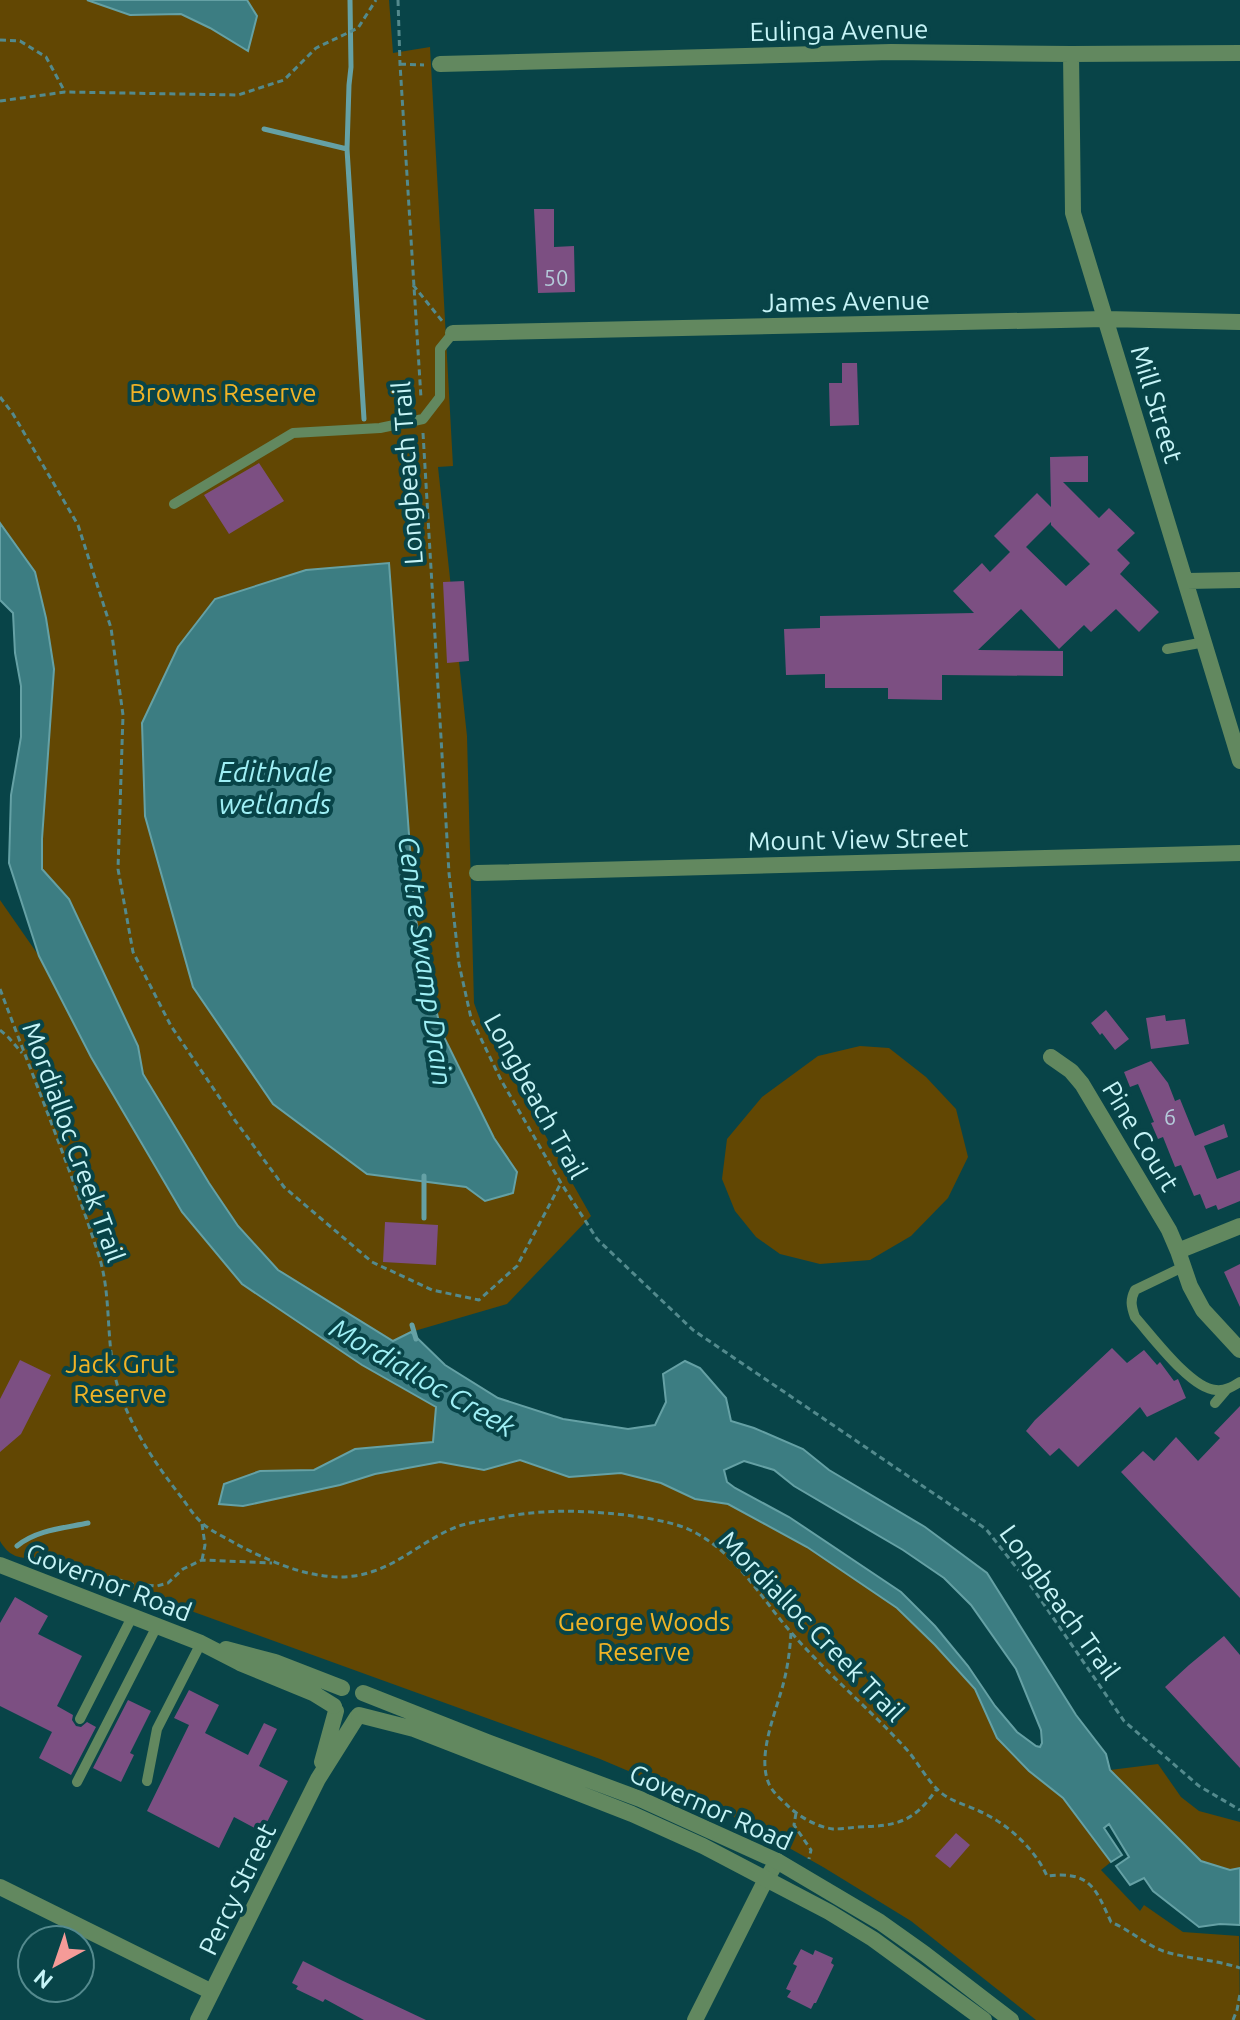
<svg xmlns="http://www.w3.org/2000/svg" width="1240" height="2020" font-family="Ubuntu,sans-serif">
	<rect width="100%" height="100%" fill="#084448"/>
	<path fill="#624703" d="M 0,0 L 389,0 L 393,53 L 430,47 L 453,466 L 438,467 L 467,736 L 474,1003 L 481,1022 L 591,1216 L 507,1304 L 411,1332 L 393,1341 L 278,1270 L 238,1226 L 209,1183 L 143,1074 L 137,1046 L 69,899 L 42,869 L 42,839 L 46,765 L 35,573 L 0,523 Z
		M 0,900 L 39,956 L 91,1057 L 182,1212 L 242,1284 L 362,1365 L 436,1407 L 434,1442 L 355,1449 L 314,1470 L 260,1471 L 340,1485 L 375,1474 L 440,1462 L 484,1470 L 520,1460 L 569,1477 L 621,1473 L 661,1483 L 695,1499 L 728,1503 L 807,1547 L 897,1608 L 935,1645 L 975,1689 L 997,1738 L 1029,1771 L 1063,1798 L 1111,1862 L 1101,1870 L 1140,1911 L 1144,1905 L 1183,1932 L 1239,1936 L 1240,2020 L 1036,2020 L 911,1921 L 823,1867 L 723,1811 L 600,1759 L 89,1574 L 90,1572 C 78,1568 65,1560 53,1558 C 30,1556 14,1565 0,1541 Z
		M 860,1046 L 889,1048 L 926,1077 L 956,1109 L 968,1157 L 948,1198 L 911,1236 L 870,1260 L 820,1264 L 780,1254 L 756,1237 L 735,1211 L 722,1179 L 727,1139 L 762,1097 L 818,1056 Z
		M 1158,1764 L 1181,1797 L 1199,1811 L 1240,1822 L 1240,1868 L 1230,1870 L 1201,1861 L 1110,1770 Z"/>
	<path fill="#3c7d82" stroke="#65a1a5" stroke-width="2" fill-rule="evenodd" d="M 87,0 L 247,0 L 257,16 L 248,51 L 210,28 L 181,14 L 130,15 Z
		M 0,523 L 35,572 L 46,618 L 54,669 L 42,839 L 42,869 L 69,899 L 138,1046 L 143,1074 L 209,1183 L 238,1226 L 278,1270 L 393,1341 L 411,1332 L 445,1365 L 498,1398 L 563,1419 L 628,1429 L 655,1425 L 666,1402 L 663,1374 L 685,1361 L 700,1368 L 726,1398 L 731,1421 L 754,1428 L 803,1449 L 829,1470 L 925,1527 L 987,1573 L 1076,1715 L 1106,1754 L 1110,1770 L 1201,1861 L 1230,1870 L 1240,1868 L 1240,1925 L 1220,1924 L 1199,1927 L 1153,1891 L 1144,1878 L 1130,1885 L 1116,1866 L 1129,1857 L 1109,1824 L 1104,1828 L 1122,1855 L 1111,1862 L 1063,1798 L 1029,1771 L 997,1738 L 975,1689 L 935,1645 L 897,1608 L 807,1547 L 728,1504 L 695,1499 L 661,1483 L 621,1473 L 569,1477 L 520,1460 L 484,1470 L 440,1462 L 375,1474 L 340,1485 L 243,1506 L 219,1504 L 224,1484 L 260,1471 L 314,1470 L 355,1449 L 433,1442 L 436,1407 L 362,1365 L 242,1284 L 182,1212 L 91,1057 L 39,956 L 9,863 L 11,795 L 21,737 L 21,686 L 15,653 L 13,613 L 0,600 ZM 744,1461 L 774,1470 L 794,1486 L 903,1550 L 944,1578 L 971,1605 L 1016,1669 L 1041,1730 L 1042,1743 L 1040,1747 L 1036,1746 L 1017,1732 L 995,1706 L 968,1666 L 935,1626 L 901,1592 L 789,1517 L 735,1488 L 727,1482 L 724,1470 Z
		M 389,563 L 415,916 L 441,1031 L 494,1138 L 517,1172 L 513,1193 L 485,1201 L 466,1187 L 367,1174 L 273,1104 L 193,987 L 145,816 L 142,723 L 178,647 L 215,599 L 306,570 Z"/>
	<g fill="none" stroke-linecap="round" stroke-linejoin="round">
		<path stroke="#65a1a5" stroke-width="5" d="M 350,0 L 351,67 L 349,85 L 347,149 L 364,419
			M 264,129 L 347,149
			M 424,1176 L 424,1218
			M 412,1325 L 416,1339
			M 17,1546 C 36,1530 64,1528 88,1523"/>
	</g>
	<path fill="#7c4f82" fill-rule="evenodd" d="M 534,209 L 554,209 L 554,247 L 574,246 L 575,292 L 538,293 Z
		M 842,363 L 857,363 L 859,425 L 830,426 L 829,383 L 842,383 Z
		M 1088,456 L 1088,482 L 1063,482 L 1099,518 L 1109,508 L 1135,533 L 1117,550 L 1130,563 L 1120,574 L 1159,612 L 1139,632 L 1116,609 L 1091,632 L 1084,625 L 1059,649 L 1021,609 L 978,650 L 1063,651 L 1063,676 L 942,675 L 942,700 L 888,699 L 888,688 L 825,688 L 825,674 L 786,675 L 784,629 L 820,628 L 820,616 L 974,613 L 953,591 L 982,563 L 990,572 L 1010,552 L 994,536 L 1037,493 L 1051,507 L 1050,457 ZM 1051,522 L 1051,525 L 1090,564 L 1066,586 L 1026,547 Z
		M 259,463 L 284,501 L 229,534 L 204,495 Z
		M 464,581 L 469,661 L 447,663 L 443,582 Z
		M 1106,1010 L 1129,1039 L 1115,1050 L 1102,1033 L 1100,1035 L 1091,1023 Z
		M 1165,1015 L 1166,1021 L 1185,1019 L 1189,1044 L 1151,1049 L 1146,1018 Z
		M 1151,1061 L 1168,1083 L 1175,1101 L 1180,1099 L 1195,1136 L 1224,1124 L 1228,1137 L 1204,1146 L 1217,1179 L 1240,1170 L 1240,1201 L 1218,1210 L 1216,1205 L 1206,1209 L 1200,1194 L 1194,1196 L 1181,1165 L 1175,1167 L 1163,1137 L 1158,1139 L 1151,1123 L 1154,1122 L 1138,1084 L 1130,1087 L 1124,1072 Z
		M 385,1222 L 438,1225 L 436,1265 L 383,1262 Z
		M 1240,1264 L 1240,1307 L 1224,1272 Z
		M 1112,1348 L 1127,1363 L 1144,1350 L 1157,1365 L 1160,1362 L 1174,1381 L 1178,1379 L 1186,1398 L 1147,1417 L 1140,1407 L 1078,1467 L 1059,1448 L 1050,1456 L 1026,1431 L 1035,1420 Z
		M 20,1360 L 51,1375 L 21,1434 L 0,1452 L 0,1399 Z
		M 1240,1406 L 1240,1598 L 1121,1472 L 1143,1451 L 1154,1461 L 1176,1437 L 1198,1461 L 1220,1438 L 1214,1433 Z
		M 15,1597 L 48,1616 L 38,1634 L 82,1656 L 57,1706 L 73,1715 L 72,1720 L 76,1726 L 81,1727 L 87,1722 L 96,1727 L 71,1775 L 39,1758 L 52,1732 L 0,1706 L 0,1623 Z
		M 1224,1636 L 1240,1655 L 1240,1768 L 1165,1687 L 1189,1665 Z
		M 189,1690 L 219,1705 L 205,1733 L 248,1755 L 264,1723 L 277,1729 L 259,1766 L 288,1781 L 262,1832 L 234,1817 L 219,1848 L 147,1811 L 189,1725 L 174,1718 Z
		M 128,1700 L 151,1711 L 130,1753 L 134,1755 L 121,1782 L 93,1768 Z
		M 956,1833 L 970,1845 L 950,1868 L 935,1856 Z
		M 801,1949 L 813,1955 L 815,1950 L 833,1958 L 831,1963 L 834,1965 L 816,2003 L 814,2003 L 811,2009 L 787,1997 L 791,1991 L 786,1989 L 797,1966 L 793,1964 Z
		M 303,1961 L 341,1980 L 426,2020 L 364,2020 L 325,1999 L 323,2002 L 296,1989 L 298,1986 L 292,1983 Z"/>
	<g fill="none" stroke-linecap="round" stroke-linejoin="round">
		<path stroke="#538a8d" stroke-width="3" stroke-dasharray="6 4" stroke-linecap="butt" d="M 398,0 L 400,64 L 421,398
			M 0,40 L 20,41 L 46,57 L 65,92
			M 400,64 L 424,65
			M 0,101 L 65,92 L 238,95 L 284,80 L 316,48 L 358,28 L 376,0
			M 413,285 L 443,322
			M 0,397 L 13,414 L 78,525 L 111,628 L 123,715 L 118,869 L 133,952 L 171,1026 L 234,1119 L 284,1187 L 372,1262 L 432,1290 L 479,1300 L 517,1266 L 561,1183
			M 423,433 L 449,873 L 459,964 L 471,1018 L 501,1080 L 561,1183 L 597,1239 L 693,1330 L 986,1529 L 1034,1590 L 1124,1721 L 1199,1786 L 1240,1810
			M 0,989 C 33,1077 69,1164 98,1253 C 111,1291 106,1332 114,1372 C 124,1418 153,1461 182,1498 C 188,1506 194,1516 202,1523 C 212,1532 225,1537 236,1544 C 277,1565 328,1588 374,1571 C 404,1561 428,1537 459,1526 C 472,1522 485,1520 498,1518 C 545,1509 578,1510 626,1515 C 646,1518 669,1521 688,1529 C 734,1550 758,1594 789,1630 C 826,1673 870,1709 908,1751 C 918,1763 926,1778 937,1789 C 948,1801 965,1804 979,1811 C 1007,1823 1035,1849 1047,1876 C 1090,1871 1095,1887 1111,1922 C 1130,1930 1147,1946 1166,1952 C 1190,1959 1216,1960 1240,1968
			M 0,1030 L 9,1038 L 22,1053
			M 202,1524 L 205,1545 L 202,1560
			M 32,1559 L 55,1558 L 131,1584 L 157,1586 L 168,1583 L 183,1569 L 202,1560 L 272,1563
			M 791,1633 C 790,1649 788,1665 784,1681 C 777,1710 756,1755 769,1784 C 773,1793 782,1800 789,1807 C 800,1817 817,1827 833,1829 C 840,1829 849,1828 857,1827 C 896,1826 913,1823 936,1790
			M 796,1813 L 794,1825 L 811,1850 L 809,1859
			M 1233,2020 L 1237,2010 L 1240,1994"/>
		<path stroke="#62885f" stroke-width="10" d="M 174,504 L 293,433 L 380,428 L 423,419 L 440,397 L 440,349 L 453,333
			M 1167,649 L 1205,642
			M 1183,1267 L 1135,1290 C 1130,1300 1131,1306 1135,1317 C 1152,1336 1191,1389 1216,1390 C 1225,1391 1232,1387 1240,1382
			M 1215,1403 L 1227,1389
			M 80,1719 L 132,1617
			M 147,1781 L 157,1729 L 201,1643
			M 77,1782 L 157,1626"/>
		<path stroke="#62885f" stroke-width="16" d="M 1071,54 L 1073,213 L 1240,761
			M 440,64 L 891,52 L 1071,54 L 1240,53
			M 453,333 L 1105,319 L 1240,322
			M 1187,581 L 1240,580
			M 477,873 L 1240,853
			M 1051,1057 L 1071,1071 L 1082,1084 L 1169,1230 L 1178,1251
			M 1240,1226 L 1178,1251 L 1190,1286 L 1203,1310 L 1240,1350
			M 322,1762 L 336,1711
			M 0,1887 L 212,1992
			M 198,2020 L 318,1779 L 357,1717
			M 695,2020 L 762,1887 L 777,1861"/>
		<path stroke="#62885f" stroke-width="16" d="M 0,1565 L 201,1643 L 240,1663 L 313,1693 L 334,1706
			M 226,1649 L 275,1662 L 342,1688
			M 363,1693 L 487,1742 L 640,1799 L 777,1861 L 880,1922 L 925,1954 L 1011,2020
			M 359,1715 L 414,1729 L 632,1814 L 703,1846 L 829,1912 L 873,1939 L 984,2020"/>
	</g>
	<g text-anchor="middle" dominant-baseline="central" stroke-width="8" stroke-linejoin="round" paint-order="stroke">
		<g font-size="22" fill="#b4cbda">
			<text x="556" y="277">50</text>
			<text x="1170" y="1116">6</text>
		</g>
		<g font-size="26" fill="#c6f4f7" stroke="#084448">
			<text transform="translate(839 30) rotate(-1)">Eulinga Avenue</text>
			<text transform="translate(846 301) rotate(-1)">James Avenue</text>
			<text transform="translate(1157 404) rotate(73)">Mill Street</text>
			<text transform="translate(407 473) rotate(-94)">Longbeach Trail</text>
			<text transform="translate(858 839) rotate(-1)">Mount View Street</text>
			<text transform="translate(536 1096) rotate(61)">Longbeach Trail</text>
			<text transform="translate(1141 1136) rotate(59)">Pine Court</text>
			<text transform="translate(74 1142) rotate(70)">Mordialloc Creek Trail</text>
			<text transform="translate(109 1582) rotate(21)">Governor Road</text>
			<text transform="translate(1060 1602) rotate(54)">Longbeach Trail</text>
			<text transform="translate(812 1626) rotate(46)">Mordialloc Creek Trail</text>
			<text transform="translate(711 1807) rotate(24)">Governor Road</text>
			<text transform="translate(237 1889) rotate(-64)">Percy Street</text>
		</g>
		<g font-size="26" fill="#f0b326" stroke="#084448">
			<text x="223" y="392">Browns Reserve</text>
			<text x="120" y="1363">Jack Grut<tspan x="120" dy="30">Reserve</tspan></text>
			<text x="644" y="1621">George Woods<tspan x="644" dy="30">Reserve</tspan></text>
		</g>
		<g font-size="28" font-style="italic" fill="#9feff5" stroke="#084448">
			<text x="275" y="771">Edithvale<tspan x="275" dy="32">wetlands</tspan></text>
			<text transform="translate(426 961) rotate(82)">Centre Swamp Drain</text>
			<text transform="translate(423 1377) rotate(30)">Mordialloc Creek</text>
		</g>
	</g>
	<g transform="translate(56 1964) rotate(220)"><circle r="38" fill="#084448" stroke="#548a8e" stroke-width="2"/>
	<path d="M0-6L14 30L0 20L-14 30Z" fill="#f59b98"/>
	<text y="-12" font-size="22" font-weight="bold" text-anchor="middle" fill="#c6f4f7">N</text>
	</g>
</svg>
